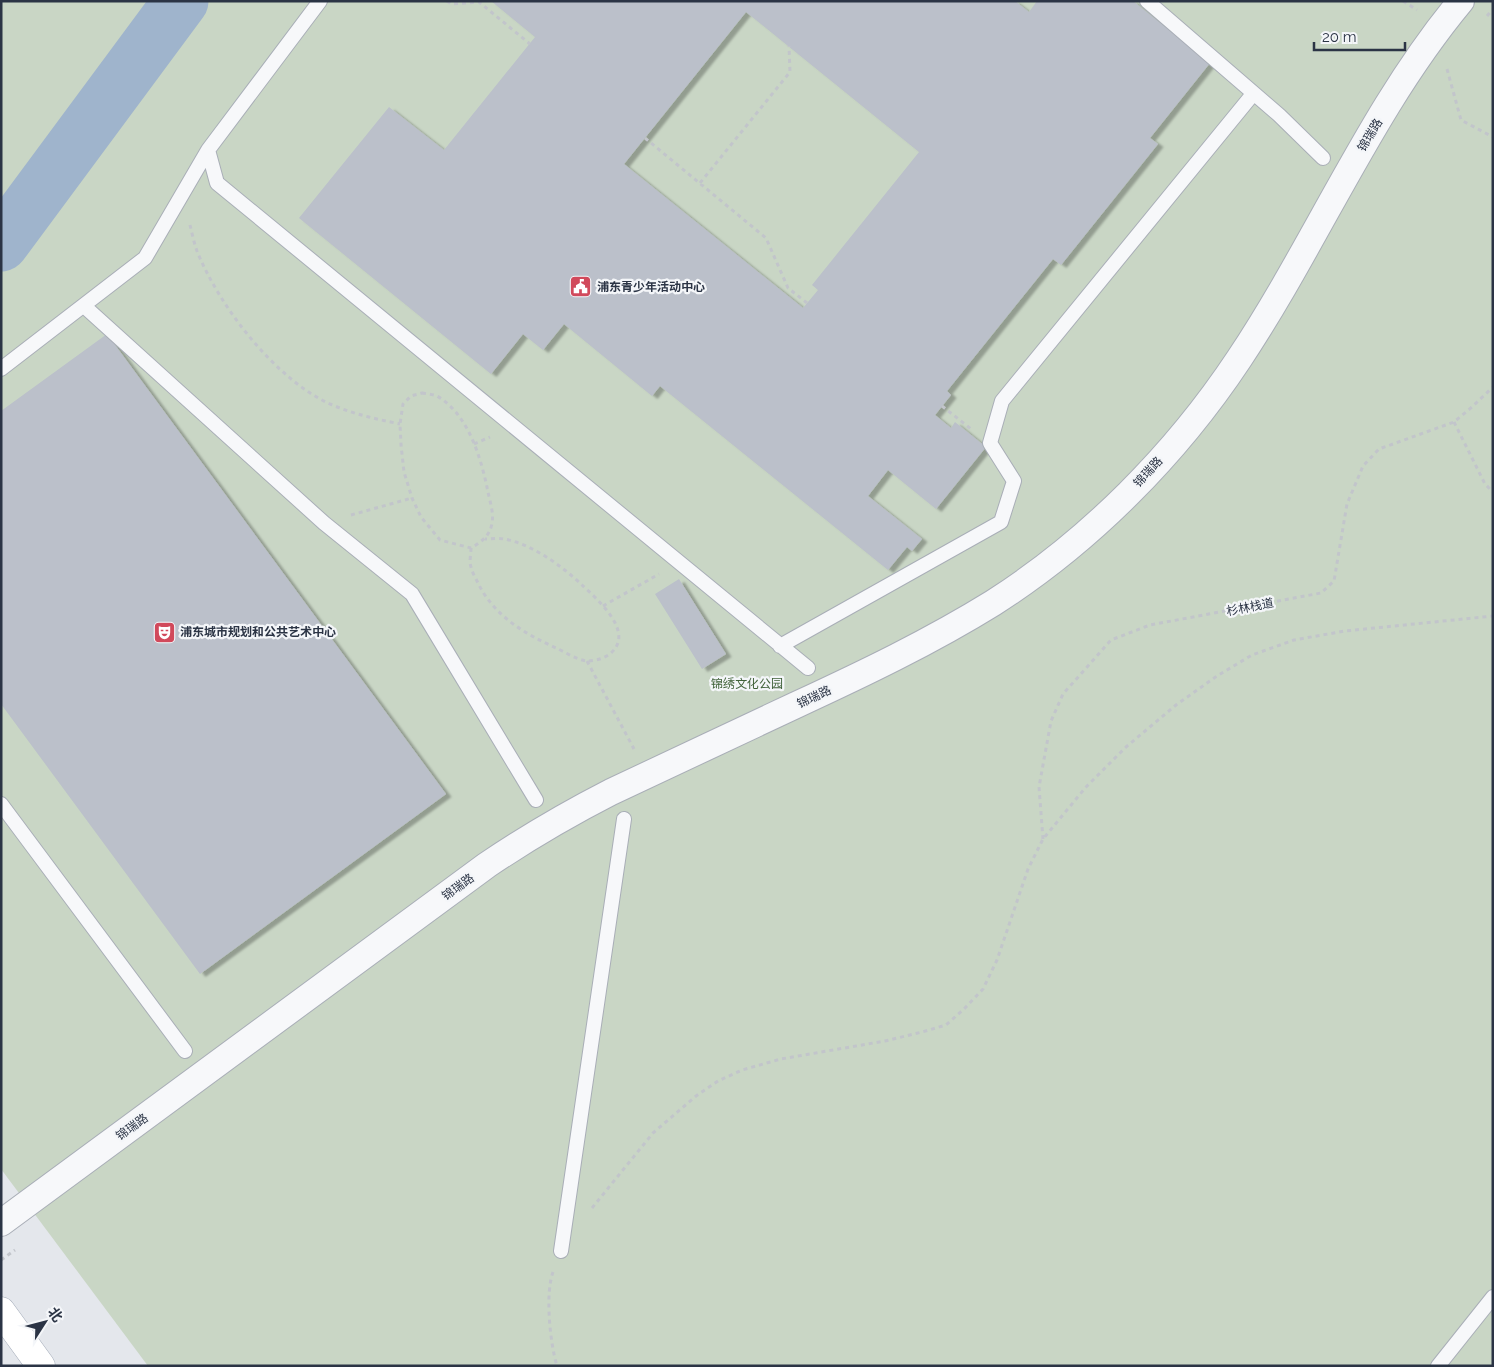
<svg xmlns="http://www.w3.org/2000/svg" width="1494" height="1367" font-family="Raleway,'Noto Sans SC',sans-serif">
	<defs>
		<filter id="shadow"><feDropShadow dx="5.5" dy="3" stdDeviation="1" flood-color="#0004"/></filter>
	</defs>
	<rect width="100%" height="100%" fill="#e4e7ec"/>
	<path fill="#c9d6c5" d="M 1,1 L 1493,1 L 1493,1366 L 148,1366 L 1,1169 Z"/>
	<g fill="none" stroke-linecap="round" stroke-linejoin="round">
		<path stroke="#9fb4cc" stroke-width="55" d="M 1,244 L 181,1"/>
	</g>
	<path fill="#bbc0ca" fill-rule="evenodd" filter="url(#shadow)" d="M 491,1 L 1015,1 L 1029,12 L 1037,1 L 1133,1 L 1210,63 L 1150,138 L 1158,144 L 1061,265 L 1053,259 L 947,391 L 951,395 L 935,415 L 951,428 L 955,422 L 986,447 L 936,509 L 888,470 L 868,496 L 922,539 L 912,551 L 907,547 L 888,570 L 660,386 L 652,396 L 564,324 L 543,350 L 523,334 L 491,374 L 299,218 L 389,107 L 444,150 L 535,37 ZM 746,12 L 919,152 L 812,285 L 818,290 L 803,308 L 624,164 Z
		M 107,334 L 446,794 L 200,974 L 1,704 L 1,411 Z
		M 679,579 L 726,654 L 702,669 L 655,594 Z"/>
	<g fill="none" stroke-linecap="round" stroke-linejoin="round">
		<defs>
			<path id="service" d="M 320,1 L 208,150 L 217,183 L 808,668
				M 1147,1 L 1279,115 L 1323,158
				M 84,306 L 324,523 L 412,594 L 536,800
				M 1,369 L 145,258 L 208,150
				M 780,646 L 1001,522 L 1014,481 L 990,443 L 1002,401 L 1253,94
				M 1,804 L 185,1051
				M 561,1251 L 624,819
				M 1438,1366 L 1493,1297"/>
			<path id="minor" d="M 1,1223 L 487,865 C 527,838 568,814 611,792 C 673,763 734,734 796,705 C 863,674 930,642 993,603 C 1090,541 1176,454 1239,359 C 1317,242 1371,109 1461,1"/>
			<path id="primary" d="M 1,1311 L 41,1366"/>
		</defs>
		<use href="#service" stroke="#a9aeb7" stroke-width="16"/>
		<use href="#minor" stroke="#a9aeb7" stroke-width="28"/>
		<use href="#primary" stroke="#a3abb8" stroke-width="29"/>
		<path stroke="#c2c5cb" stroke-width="3" stroke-dasharray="4 4" stroke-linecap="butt" d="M 447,1 L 451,4 L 479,2 L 530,44
			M 1403,1 L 1417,10
			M 1487,16 L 1493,9
			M 1447,69 L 1461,120 L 1493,137
			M 645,138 L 766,238 L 788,288 L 807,303
			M 700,183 L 790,72 L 789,46
			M 190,225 C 192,233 194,243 197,251 C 219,306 275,379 330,404 C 353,414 376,419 400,424
			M 422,393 C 427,394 432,394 437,396 C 469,415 481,458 488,492 C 490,502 494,513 492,523 C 490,536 481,542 471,548 L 440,540 L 421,517 L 412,498 L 404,472 L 401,445 L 400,424 L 403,404 L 411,396 Z
			M 942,406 L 971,429
			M 1454,422 L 1485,484 L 1493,492
			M 474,444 L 490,437
			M 351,515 L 412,498
			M 471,548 C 471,554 469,562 471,567 C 472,572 475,577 477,581 C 493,615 523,633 556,648 C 565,652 577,660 587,661 C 596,661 606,658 612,652 C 634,631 597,599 582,585 C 562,566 532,544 504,539 C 498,538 491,539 485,539
			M 603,606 L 659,574
			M 587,661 L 634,749
			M 1043,839 L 1039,787 L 1051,721 L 1063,694 L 1111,640 L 1150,625 L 1321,593 L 1334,581 L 1347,504 L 1363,466 L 1379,449 L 1454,422 L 1472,407 L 1493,387
			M 592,1208 L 653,1133 L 696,1096 L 718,1081 L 742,1070 L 781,1059 L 885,1041 L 922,1032 L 946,1025 L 964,1009 L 983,989 L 997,960 L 1028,869 L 1043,839 L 1086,787 L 1126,747 L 1176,705 L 1217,676 L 1252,655 L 1294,640 L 1345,631 L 1493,616
			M 1,1260 L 15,1250
			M 553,1272 C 545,1294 550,1343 557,1366"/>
		<use href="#service" stroke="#f7f8fa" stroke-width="14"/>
		<use href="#minor" stroke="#f7f8fa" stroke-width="26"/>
		<use href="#primary" stroke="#fff" stroke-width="28"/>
	</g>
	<defs>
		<symbol id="civic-square" viewBox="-11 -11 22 22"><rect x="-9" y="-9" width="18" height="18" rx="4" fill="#d1495b" stroke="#f4f6f9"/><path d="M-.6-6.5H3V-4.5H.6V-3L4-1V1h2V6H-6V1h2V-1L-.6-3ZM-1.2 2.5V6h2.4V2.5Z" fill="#fff"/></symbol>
		<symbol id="theatre-square" viewBox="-11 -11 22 22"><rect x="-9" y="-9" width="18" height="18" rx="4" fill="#d1495b" stroke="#f4f6f9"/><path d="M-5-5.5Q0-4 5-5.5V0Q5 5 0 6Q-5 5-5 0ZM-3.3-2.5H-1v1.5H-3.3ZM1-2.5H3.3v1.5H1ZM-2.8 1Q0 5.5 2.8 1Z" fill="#fff"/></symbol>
	</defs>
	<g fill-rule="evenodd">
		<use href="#civic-square" x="568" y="274" width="25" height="25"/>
		<use href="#theatre-square" x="152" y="620" width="25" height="25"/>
	</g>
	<g text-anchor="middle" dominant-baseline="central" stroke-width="4.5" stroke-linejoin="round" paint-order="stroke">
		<g font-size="12" fill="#2b3445" stroke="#f4f6f9">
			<text transform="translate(1370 135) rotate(-59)">锦瑞路</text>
			<text transform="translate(1148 472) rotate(-47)">锦瑞路</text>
			<text transform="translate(1250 607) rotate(-11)">杉林栈道</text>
			<text transform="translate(814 697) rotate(-25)">锦瑞路</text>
			<text transform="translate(458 887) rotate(-36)">锦瑞路</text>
			<text transform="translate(132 1127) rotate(-36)">锦瑞路</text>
		</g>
		<g font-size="12" font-weight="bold" fill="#2b3445" stroke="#f4f6f9" text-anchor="start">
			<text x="597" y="287">浦东青少年活动中心</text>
			<text x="180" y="632">浦东城市规划和公共艺术中心</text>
		</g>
		<g font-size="12" fill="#3f6138" stroke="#f4f6f9">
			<text x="747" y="684">锦绣文化公园</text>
		</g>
	</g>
	<rect width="1494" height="1367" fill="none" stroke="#2b3445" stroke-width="5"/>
	<g transform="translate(45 1322) rotate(54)" stroke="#f4f6f9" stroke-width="4" paint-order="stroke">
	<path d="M0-4L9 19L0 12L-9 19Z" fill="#2b3445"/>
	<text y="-8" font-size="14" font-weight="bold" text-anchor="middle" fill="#2b3445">北</text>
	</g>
	<path d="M1314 42v8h91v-8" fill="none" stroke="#2b3445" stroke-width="2.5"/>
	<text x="1322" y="42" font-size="15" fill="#2b3445" stroke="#f4f6f9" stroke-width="4" paint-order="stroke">20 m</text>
</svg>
